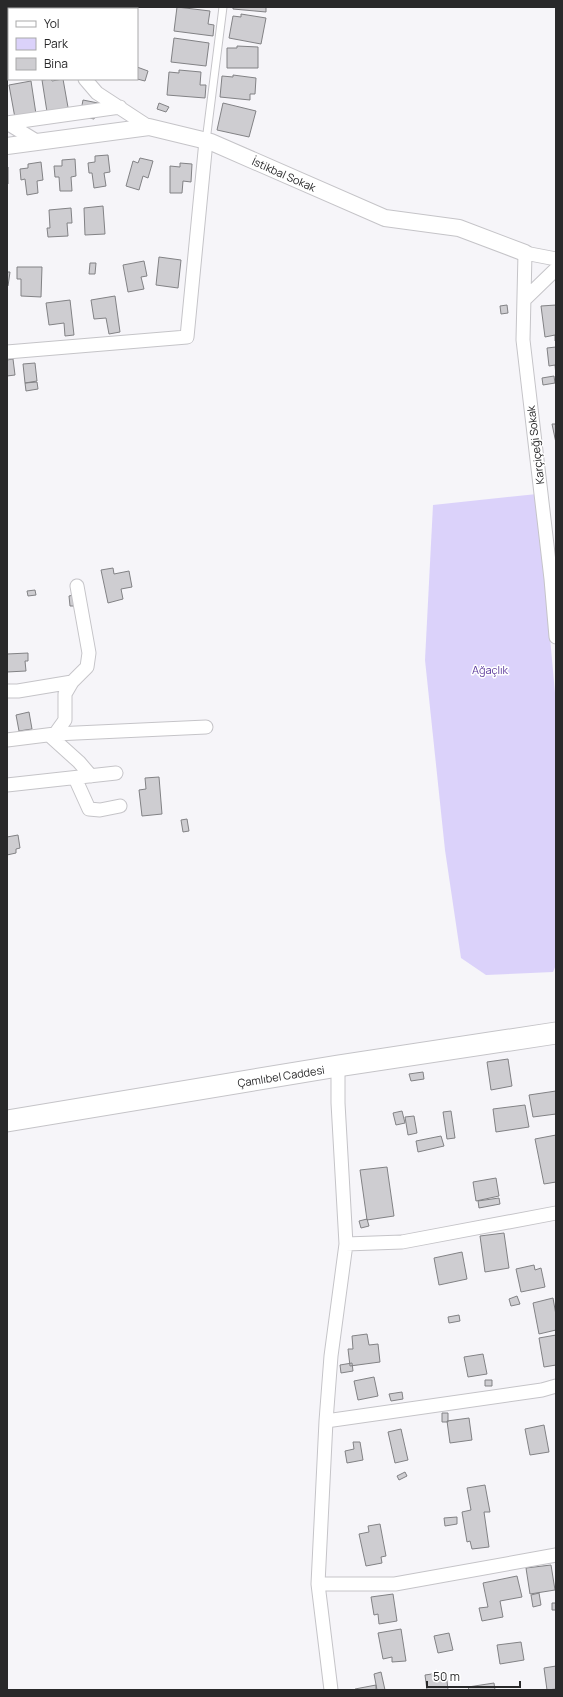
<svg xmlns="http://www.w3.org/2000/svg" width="563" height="1697" font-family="Manrope,sans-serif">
	<rect width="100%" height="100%" fill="#f6f5f9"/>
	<path fill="#dbd2fa" d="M 537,494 L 556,704 L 556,965 L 553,972 L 486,975 L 461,958 L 445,850 L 425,660 L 433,505 Z"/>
	<path fill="#cecdd1" stroke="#828285" d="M 177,7 L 210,11 L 208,24 L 214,25 L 213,36 L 174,31 Z
		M 233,7 L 266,7 L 266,12 L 233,9 Z
		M 241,14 L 266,18 L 261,44 L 229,38 L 233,16 L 241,17 Z
		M 7,27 L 9,28 L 9,35 L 7,37 Z
		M 174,38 L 209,43 L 206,66 L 171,62 Z
		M 237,46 L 258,47 L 258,68 L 227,68 L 227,48 L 237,48 Z
		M 137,67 L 148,71 L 145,81 L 137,79 Z
		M 179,70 L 201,72 L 200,85 L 206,85 L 205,98 L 167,95 L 169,72 L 179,73 Z
		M 233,75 L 256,78 L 255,94 L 250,94 L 250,100 L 220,97 L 222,76 L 233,77 Z
		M 51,79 L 52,81 L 63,79 L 69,113 L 47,112 L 42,80 Z
		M 31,81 L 36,114 L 15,118 L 9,85 Z
		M 83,100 L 98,103 L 94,119 L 80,116 Z
		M 159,103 L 169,107 L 166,112 L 157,109 Z
		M 223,103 L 256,111 L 249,137 L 217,130 Z
		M 108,155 L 110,172 L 104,173 L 106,186 L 94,188 L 92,173 L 89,173 L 88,163 L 95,162 L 95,156 Z
		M 140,158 L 153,161 L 148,178 L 143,176 L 139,190 L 126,186 L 133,161 L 138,163 Z
		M 75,159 L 76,176 L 71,177 L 72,191 L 60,191 L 59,177 L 55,177 L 54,166 L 62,166 L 62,160 Z
		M 41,162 L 43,180 L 37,181 L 38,193 L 27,195 L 25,179 L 21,180 L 20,169 L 28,168 L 28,164 Z
		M 180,163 L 192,164 L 191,182 L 183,181 L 182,193 L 170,193 L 170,166 L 180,167 Z
		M 7,167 L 8,167 L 8,184 L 7,184 Z
		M 103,206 L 105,234 L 85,235 L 84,208 Z
		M 71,208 L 72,223 L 67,223 L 68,236 L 48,237 L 47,228 L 50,228 L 49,210 Z
		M 159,257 L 181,260 L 178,288 L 156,285 Z
		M 144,261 L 147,276 L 141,277 L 144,289 L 128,292 L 123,265 Z
		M 90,263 L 96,263 L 95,274 L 89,274 Z
		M 17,267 L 42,267 L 41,297 L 21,296 L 21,279 L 17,279 Z
		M 7,272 L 10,272 L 8,286 L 7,286 Z
		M 115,296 L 120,332 L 109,334 L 106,318 L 94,319 L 91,300 Z
		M 70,300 L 74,335 L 65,336 L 64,323 L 49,325 L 46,303 Z
		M 507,305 L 508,313 L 501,314 L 500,306 Z
		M 556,305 L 556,341 L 555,341 L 555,335 L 545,337 L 541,306 Z
		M 556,347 L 556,376 L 555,365 L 549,366 L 547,348 Z
		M 13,359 L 15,375 L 7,376 L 7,360 Z
		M 35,363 L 37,381 L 25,383 L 23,364 Z
		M 554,376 L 555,383 L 543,385 L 542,378 Z
		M 37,382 L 38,389 L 26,391 L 25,383 Z
		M 552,424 L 556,424 L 556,443 Z
		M 113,568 L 114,574 L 129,571 L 132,587 L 121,589 L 123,599 L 108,603 L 101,570 Z
		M 35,590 L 36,595 L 28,596 L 27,591 Z
		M 74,595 L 76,606 L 70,606 L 69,596 Z
		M 28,653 L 28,661 L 25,661 L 26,671 L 7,672 L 7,654 Z
		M 29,712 L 32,729 L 19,731 L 16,715 Z
		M 159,777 L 162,814 L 142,816 L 139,790 L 146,789 L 145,778 Z
		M 187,819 L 189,831 L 183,832 L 181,820 Z
		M 18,835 L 20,848 L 16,849 L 16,853 L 7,855 L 7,837 Z
		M 508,1059 L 512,1086 L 491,1090 L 487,1062 Z
		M 423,1072 L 424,1079 L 411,1081 L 409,1074 Z
		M 556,1091 L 556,1114 L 533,1117 L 529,1095 Z
		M 525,1105 L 529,1127 L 496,1132 L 493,1109 Z
		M 402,1111 L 405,1123 L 396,1125 L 393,1113 Z
		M 451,1111 L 455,1138 L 447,1139 L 443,1112 Z
		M 414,1116 L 417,1133 L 408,1135 L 405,1117 Z
		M 556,1135 L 556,1182 L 544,1184 L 535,1139 Z
		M 441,1136 L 444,1146 L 418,1152 L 416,1141 Z
		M 387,1167 L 394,1216 L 367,1220 L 360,1170 Z
		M 496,1178 L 499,1196 L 476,1201 L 473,1182 Z
		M 499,1198 L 500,1204 L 479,1208 L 478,1201 Z
		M 367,1219 L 369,1226 L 361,1228 L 359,1221 Z
		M 504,1233 L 509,1268 L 485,1272 L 480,1236 Z
		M 462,1252 L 467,1279 L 439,1285 L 434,1258 Z
		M 534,1265 L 535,1270 L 541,1268 L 545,1287 L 521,1292 L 516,1269 Z
		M 517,1296 L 520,1304 L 511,1306 L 509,1299 Z
		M 553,1298 L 556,1315 L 556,1330 L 539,1334 L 533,1303 Z
		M 459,1315 L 460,1321 L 449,1323 L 448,1317 Z
		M 367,1334 L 369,1345 L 378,1344 L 380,1362 L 350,1366 L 348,1349 L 353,1349 L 352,1336 Z
		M 556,1335 L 556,1365 L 544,1367 L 539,1338 Z
		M 483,1354 L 487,1374 L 468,1377 L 464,1357 Z
		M 352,1363 L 353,1371 L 341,1373 L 340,1365 Z
		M 374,1377 L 378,1396 L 358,1400 L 354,1381 Z
		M 485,1380 L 492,1380 L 492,1386 L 485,1386 Z
		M 402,1392 L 403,1399 L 391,1401 L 389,1394 Z
		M 442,1413 L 448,1413 L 448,1422 L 442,1422 Z
		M 469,1418 L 472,1440 L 450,1443 L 447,1421 Z
		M 544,1425 L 549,1452 L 530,1455 L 525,1429 Z
		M 401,1429 L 408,1460 L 395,1463 L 388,1432 Z
		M 353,1442 L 360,1442 L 363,1460 L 347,1463 L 345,1451 L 354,1449 Z
		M 405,1472 L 407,1476 L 399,1480 L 397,1476 Z
		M 485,1485 L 490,1512 L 484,1512 L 489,1547 L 472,1549 L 470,1541 L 467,1542 L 462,1512 L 471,1510 L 467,1488 Z
		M 457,1517 L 457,1524 L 445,1526 L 444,1518 Z
		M 380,1524 L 386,1556 L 381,1557 L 382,1563 L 366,1566 L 359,1534 L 369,1532 L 368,1526 Z
		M 551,1565 L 555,1590 L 530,1594 L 526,1568 Z
		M 517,1576 L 522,1597 L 500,1601 L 503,1617 L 482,1621 L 479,1608 L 488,1607 L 483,1583 Z
		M 539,1593 L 541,1605 L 533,1607 L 531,1595 Z
		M 393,1594 L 397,1621 L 379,1624 L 378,1614 L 374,1615 L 371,1597 Z
		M 552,1603 L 556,1603 L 556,1610 L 552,1610 Z
		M 401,1629 L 406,1661 L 392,1662 L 392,1657 L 383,1659 L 378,1633 Z
		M 449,1633 L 453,1650 L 438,1653 L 434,1636 Z
		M 521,1642 L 524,1660 L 500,1664 L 497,1645 Z
		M 556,1666 L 556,1689 L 547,1690 L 544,1668 Z
		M 381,1672 L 385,1690 L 377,1690 L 374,1674 Z
		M 446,1672 L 448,1690 L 427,1690 L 425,1675 Z
		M 494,1683 L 495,1690 L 469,1690 L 468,1687 Z
		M 376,1685 L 376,1690 L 355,1690 L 355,1689 Z"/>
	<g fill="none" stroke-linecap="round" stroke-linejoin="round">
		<defs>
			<path id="service" d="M 206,141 L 223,7"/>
			<path id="minor" d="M 22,7 L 23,9
				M 7,19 L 8,19
				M 85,79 L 97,93 L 149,127
				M 7,123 L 120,107
				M 7,123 L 38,142
				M 556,259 L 525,253 L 523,340 L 551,579 L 556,637
				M 524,300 L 556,269
				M 7,352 L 187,337 L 206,141
				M 7,691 L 18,691 L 72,682
				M 55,734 L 65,720 L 65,694 L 72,682 L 87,667 L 89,653 L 77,586
				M 49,735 L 79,762 L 91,776
				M 7,740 L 55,734 L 206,727
				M 75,778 L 89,809 L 100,810 L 120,806
				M 7,785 L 116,773
				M 346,1244 L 402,1242 L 556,1213
				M 326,1421 L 542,1390 L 556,1386
				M 318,1584 L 395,1584 L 556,1555
				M 331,1690 L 318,1584 L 326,1421 L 331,1356 L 346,1244 L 338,1103 L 338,1066"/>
			<path id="tertiary" d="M 7,146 L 149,127 L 211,142 L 385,218 L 459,228 L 525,253"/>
			<path id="primary" d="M 7,1121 L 338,1066 L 556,1033"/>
		</defs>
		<use href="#service" stroke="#c5c4c8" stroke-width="9"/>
		<use href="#minor" stroke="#c5c4c8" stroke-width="15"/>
		<use href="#tertiary" stroke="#c5c4c8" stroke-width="18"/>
		<use href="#primary" stroke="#c5c4c8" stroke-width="23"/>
		<use href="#service" stroke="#fff" stroke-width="7"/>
		<use href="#minor" stroke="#fff" stroke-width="13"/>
		<use href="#tertiary" stroke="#fff" stroke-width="16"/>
		<use href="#primary" stroke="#fff" stroke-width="21"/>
	</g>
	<g text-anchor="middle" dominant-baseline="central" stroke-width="3" stroke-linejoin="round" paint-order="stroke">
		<g font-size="11" fill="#29292a" stroke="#fff">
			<text transform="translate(284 174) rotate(24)">İstikbal Sokak</text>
			<text transform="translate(535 445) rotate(-97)">Karçiçeği Sokak</text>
			<text transform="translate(281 1076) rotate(-9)">Çamlıbel Caddesi</text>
		</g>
		<g font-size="11" fill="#5b399b" stroke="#fff">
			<text x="490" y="669">Ağaçlık</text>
		</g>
	</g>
	<rect width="563" height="1697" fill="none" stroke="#29292a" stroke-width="16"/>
	<rect x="8" y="8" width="130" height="72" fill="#ffffff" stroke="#a9a9aa"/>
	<rect x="16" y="21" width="20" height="6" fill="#ffffff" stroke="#a9a9aa"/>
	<text x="44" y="28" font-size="12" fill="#29292a">Yol</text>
	<rect x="16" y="38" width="20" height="12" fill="#dbd2fa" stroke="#a9a9aa"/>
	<text x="44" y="48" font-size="12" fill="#29292a">Park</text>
	<rect x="16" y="58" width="20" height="12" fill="#cecdd1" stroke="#a9a9aa"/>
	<text x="44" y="68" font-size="12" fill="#29292a">Bina</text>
	<path d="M427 1681v6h93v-6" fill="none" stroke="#29292a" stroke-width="2"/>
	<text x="433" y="1681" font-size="12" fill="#29292a" stroke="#ffffff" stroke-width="3" paint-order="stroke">50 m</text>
</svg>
